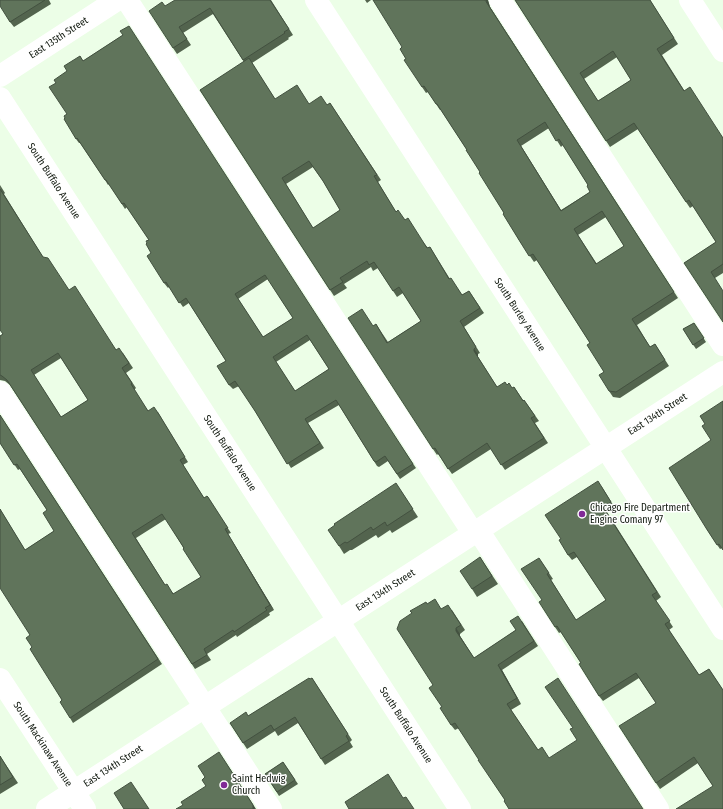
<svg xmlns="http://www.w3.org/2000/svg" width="723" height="809" font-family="'Fira Sans Condensed',sans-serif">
	<rect width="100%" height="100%" fill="#ecfee7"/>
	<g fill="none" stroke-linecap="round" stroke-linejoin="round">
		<g stroke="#fff" stroke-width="22">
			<path d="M 127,0 L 473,533"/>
			<path id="s1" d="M 316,0 L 723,629"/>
			<path d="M 500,0 L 723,345"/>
			<path d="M 690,0 L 723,51"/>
			<path id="s2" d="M 0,76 L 117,0"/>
			<path id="s3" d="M 0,98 L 460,809"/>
			<path d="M 0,392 L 271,809"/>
			<path d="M 478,530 L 658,809"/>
			<path id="s4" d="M 0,679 L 85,809"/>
			<path id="s5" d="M 47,809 L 723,372"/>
		</g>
	</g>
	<path fill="#53644e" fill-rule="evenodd" d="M 0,0 L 49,0 L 51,4 L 14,27 L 10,22 Z
		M 271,0 L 293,35 L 288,38 L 289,39 L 252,63 L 275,99 L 309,104 L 327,105 L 330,103 L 381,180 L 378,182 L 396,212 L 405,220 L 428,248 L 430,247 L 450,279 L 462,295 L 469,291 L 484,313 L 464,327 L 480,353 L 478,354 L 478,357 L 497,387 L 507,385 L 512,388 L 514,387 L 523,400 L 524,400 L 539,421 L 535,423 L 548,443 L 505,470 L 491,449 L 452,474 L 438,454 L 437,455 L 433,449 L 374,326 L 376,324 L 388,342 L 421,321 L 403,293 L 397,297 L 378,268 L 373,271 L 371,267 L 344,284 L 347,288 L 334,296 L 200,90 L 244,62 L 213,14 L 183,33 L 191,45 L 177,54 L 173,48 L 165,6 ZM 313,167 L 323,181 L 340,210 L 313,228 L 286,184 Z
		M 365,0 L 371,0 L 367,3 Z
		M 515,0 L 650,0 L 678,44 L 662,55 L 684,90 L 723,138 L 723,273 L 715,278 L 684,263 L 716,242 L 693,206 L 690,208 L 686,202 L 638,129 L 610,147 ZM 617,57 L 631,80 L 598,101 L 584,79 Z
		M 488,1 L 490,7 L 678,298 L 637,325 L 650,347 L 655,344 L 669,366 L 620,398 L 613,397 L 609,391 L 604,372 L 590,343 L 537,260 L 534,262 L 519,240 L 504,213 L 480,172 L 467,150 L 441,110 L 440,110 L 428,92 L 426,93 L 422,87 L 406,59 L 402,47 ZM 549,128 L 561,147 L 563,145 L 588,185 L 590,192 L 561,210 L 521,146 ZM 606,217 L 624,246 L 597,264 L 578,235 Z
		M 123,35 L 416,468 L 400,479 L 388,461 L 379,467 L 377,466 L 339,405 L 308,423 L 324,448 L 291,468 L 255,411 L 239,386 L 233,389 L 229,385 L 226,361 L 189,303 L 183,307 L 169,287 L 168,288 L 164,283 L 147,243 L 149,240 L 127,207 L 125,209 L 109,184 L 108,185 L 105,180 L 80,143 L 79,143 L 76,139 L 65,118 L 67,114 L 67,71 L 80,56 L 83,61 ZM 268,279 L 293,318 L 263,337 L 238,299 ZM 310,340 L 329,369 L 295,391 L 276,362 Z
		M 0,185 L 5,193 L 4,194 L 43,257 L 116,350 L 123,353 L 133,368 L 126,373 L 136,388 L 134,390 L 148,411 L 158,412 L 163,421 L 188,462 L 183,465 L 204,498 L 207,496 L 231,533 L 228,534 L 274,610 L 269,613 L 270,615 L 237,637 L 236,635 L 207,654 L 211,660 L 195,669 L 10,385 L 5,381 L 0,380 L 0,336 L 3,334 ZM 61,358 L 88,400 L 61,417 L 34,375 ZM 166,519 L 201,577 L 174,594 L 165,585 L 136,538 Z
		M 694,323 L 706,342 L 696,349 L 683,329 Z
		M 723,401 L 722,548 L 720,549 L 706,528 L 711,440 L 705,424 Z
		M 0,415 L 162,664 L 73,723 L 70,718 L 62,700 L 32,647 L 30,635 L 0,509 L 25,550 L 54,531 L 47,510 L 20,469 L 18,470 L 0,443 Z
		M 602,487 L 615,508 L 607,512 L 661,597 L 656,601 L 673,627 L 669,630 L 699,675 L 709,669 L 723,690 L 723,809 L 713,786 L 698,763 L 660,789 L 656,783 L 656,703 L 639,678 L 603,701 L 599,696 L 581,663 L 561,632 L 559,633 L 555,627 L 542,600 L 539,558 L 553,579 L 551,580 L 576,620 L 606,600 L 577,557 L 572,560 L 568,555 L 561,539 Z
		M 401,491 L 418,517 L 392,533 L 390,530 L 378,538 L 376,535 L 352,550 L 350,550 L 344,554 L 339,546 Z
		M 480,557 L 498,584 L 477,597 L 472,589 Z
		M 427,604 L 442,609 L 452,610 L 465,630 L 460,634 L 460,636 L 474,658 L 516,630 L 522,621 L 538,646 L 502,670 L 521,704 L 511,710 L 538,750 L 549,758 L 643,809 L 505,800 L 459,728 L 455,730 L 451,725 L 442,707 L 433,685 L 412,613 Z
		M 312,678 L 352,740 L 350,742 L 353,747 L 325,765 L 298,723 L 278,736 L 275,731 L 247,749 L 230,723 L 248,716 Z
		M 0,756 L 18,783 L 0,794 Z
		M 283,762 L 298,784 L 279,796 L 265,774 Z"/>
	<path fill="#435140" d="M 485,0 L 488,0 L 490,7 L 678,298 Z
		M 517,140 L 521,146 L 565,217 L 561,211 Z
		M 474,349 L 478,354 L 478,357 L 501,393 L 474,351 Z
		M 225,529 L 228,534 L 274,610 L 270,605 Z
		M 456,628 L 460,634 L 460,636 L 478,664 L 456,631 Z
		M 498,665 L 502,670 L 521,704 L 517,698 Z
		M 223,758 L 256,809 L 253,809 Z"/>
	<path fill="#60745b" stroke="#435140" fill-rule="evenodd" d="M 0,0 L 45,0 L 10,22 L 0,6 Z
		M 175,0 L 270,0 L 289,29 L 284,32 L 285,33 L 243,60 L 210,8 L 179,27 L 187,39 L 173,48 L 149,11 L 162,2 L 165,6 Z
		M 373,0 L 485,0 L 674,292 L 632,319 L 650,347 L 655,344 L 665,360 L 616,392 L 609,391 L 599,375 L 604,372 L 587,345 L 590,343 L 533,254 L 529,256 L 519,240 L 503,214 L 504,213 L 479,173 L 480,172 L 466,150 L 467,150 L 437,104 L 436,104 L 424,86 L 422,87 L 404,60 L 406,59 L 400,49 L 402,47 ZM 545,122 L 556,141 L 559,139 L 588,185 L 587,186 L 590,192 L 561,211 L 517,140 ZM 602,211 L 624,246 L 596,264 L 574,229 Z
		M 515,0 L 650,0 L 674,38 L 657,49 L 684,91 L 690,87 L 723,138 L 723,264 L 711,272 L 723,291 L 723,322 L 684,263 L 716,242 L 689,200 L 686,202 L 634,123 L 606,141 ZM 613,51 L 631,80 L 598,101 L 580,73 Z
		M 129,26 L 413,464 L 397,474 L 385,456 L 376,462 L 374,461 L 336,400 L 305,419 L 320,443 L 287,464 L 255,411 L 235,381 L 229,385 L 217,366 L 226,361 L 186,298 L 179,303 L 166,282 L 164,283 L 147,256 L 151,253 L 146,244 L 147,243 L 146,241 L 149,240 L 124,203 L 122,204 L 106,180 L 105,180 L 77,138 L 76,139 L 64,119 L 65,118 L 64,116 L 67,114 L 49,87 L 56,83 L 54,80 L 67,71 L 64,66 L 80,56 L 83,61 L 123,35 L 120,31 ZM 265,275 L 293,318 L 263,337 L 235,294 ZM 307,335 L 329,369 L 295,391 L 273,357 Z
		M 249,58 L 275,99 L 297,85 L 309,104 L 321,96 L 327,105 L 330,103 L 377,175 L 374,176 L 396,212 L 398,210 L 405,220 L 408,218 L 427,248 L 430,247 L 449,279 L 451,278 L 462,295 L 469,291 L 480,308 L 460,321 L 476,347 L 474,349 L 474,351 L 497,387 L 505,382 L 507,385 L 509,383 L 512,388 L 514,387 L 523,401 L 524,400 L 535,416 L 531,418 L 544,438 L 501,465 L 487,443 L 448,469 L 435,448 L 433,449 L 348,318 L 362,309 L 373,326 L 376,324 L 387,343 L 421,321 L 399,287 L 393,291 L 374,262 L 369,265 L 367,261 L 340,278 L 343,282 L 330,290 L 200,90 ZM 309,161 L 323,181 L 340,210 L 313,228 L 282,178 Z
		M 0,189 L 43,257 L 48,258 L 69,290 L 75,286 L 116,350 L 119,348 L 129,363 L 122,368 L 132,383 L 131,384 L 148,411 L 154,407 L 160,416 L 185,457 L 180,460 L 204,498 L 207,496 L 208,497 L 228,528 L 225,529 L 270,605 L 265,608 L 267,610 L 234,632 L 233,630 L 204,649 L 207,655 L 192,664 L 7,380 L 2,376 L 0,375 L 0,336 L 3,334 L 0,330 ZM 58,353 L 88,400 L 61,417 L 31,370 ZM 162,514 L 184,548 L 183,549 L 201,577 L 173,594 L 167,584 L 165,585 L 132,533 Z
		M 694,323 L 704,338 L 693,345 L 683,329 Z
		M 723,401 L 723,550 L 719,544 L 717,545 L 706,528 L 669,468 L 711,440 L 702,426 L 705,424 L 700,416 Z
		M 0,415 L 158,659 L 70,718 L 60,702 L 62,700 L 30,649 L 32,647 L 26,638 L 30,635 L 0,588 L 0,509 L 25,550 L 54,531 L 43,513 L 47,510 L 17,464 L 14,465 L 0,443 Z
		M 598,481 L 611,502 L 603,507 L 657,592 L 652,595 L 670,621 L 665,624 L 699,675 L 709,669 L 723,690 L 723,809 L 676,809 L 713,786 L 694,757 L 656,783 L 619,726 L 656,703 L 636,673 L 599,696 L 579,664 L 581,663 L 557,626 L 555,627 L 539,602 L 542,600 L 521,569 L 539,558 L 549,573 L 547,574 L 576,620 L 606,600 L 574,552 L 568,555 L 559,540 L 561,539 L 545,515 Z
		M 396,483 L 413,509 L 387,526 L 385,522 L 373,530 L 371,527 L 347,543 L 345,542 L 339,546 L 328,530 L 335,525 L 334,524 Z
		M 480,557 L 492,576 L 472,589 L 460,571 Z
		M 435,599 L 441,609 L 448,605 L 461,625 L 456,628 L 456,631 L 474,658 L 516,630 L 510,621 L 518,616 L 534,641 L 498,665 L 517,698 L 507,704 L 538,750 L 542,747 L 549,758 L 577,740 L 570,729 L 573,728 L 545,687 L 558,678 L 643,809 L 509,809 L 504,801 L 505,800 L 478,760 L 479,760 L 455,723 L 451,725 L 440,708 L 442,707 L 429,688 L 433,685 L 397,629 L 400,621 L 412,613 L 410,611 L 426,602 L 427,604 Z
		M 309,678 L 310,679 L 312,678 L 348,734 L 346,736 L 349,741 L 321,759 L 295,717 L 274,730 L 271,725 L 243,743 L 230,723 L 246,712 L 248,716 Z
		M 219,752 L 253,805 L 253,809 L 176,809 L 183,805 L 181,802 L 206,786 L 202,780 L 205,777 L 198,766 Z
		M 0,756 L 13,777 L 0,785 Z
		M 283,762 L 295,780 L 277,792 L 265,774 Z
		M 388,774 L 403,798 L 406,797 L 414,809 L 349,809 L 345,802 Z
		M 131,782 L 149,809 L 124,809 L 114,793 Z"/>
	<g fill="#812997" stroke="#fff" stroke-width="1.5">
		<circle cx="582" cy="514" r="4"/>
		<circle cx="224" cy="785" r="4"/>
	</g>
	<g text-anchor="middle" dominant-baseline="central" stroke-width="3" stroke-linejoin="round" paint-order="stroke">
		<g font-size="10" fill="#11190f" stroke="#fff">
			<text stroke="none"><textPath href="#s2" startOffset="70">East 135th Street</textPath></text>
			<text stroke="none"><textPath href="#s3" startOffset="99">South Buffalo Avenue</textPath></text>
			<text stroke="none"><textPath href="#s1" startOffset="375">South Burley Avenue</textPath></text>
			<text stroke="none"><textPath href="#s5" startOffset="727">East 134th Street</textPath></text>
			<text stroke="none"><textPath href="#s3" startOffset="423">South Buffalo Avenue</textPath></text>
			<text stroke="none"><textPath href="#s5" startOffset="403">East 134th Street</textPath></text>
			<text stroke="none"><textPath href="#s3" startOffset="747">South Buffalo Avenue</textPath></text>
			<text stroke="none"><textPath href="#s4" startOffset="78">South Mackinaw Avenue</textPath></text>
			<text stroke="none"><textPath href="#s5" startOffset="79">East 134th Street</textPath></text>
		</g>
		<g font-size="10" fill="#11190f" stroke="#fff" text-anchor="start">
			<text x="590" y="508">Chicago Fire Department<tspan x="590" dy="12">Engine Comany 97</tspan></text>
			<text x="232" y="779">Saint Hedwig<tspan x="232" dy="12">Church</tspan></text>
		</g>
	</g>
</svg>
